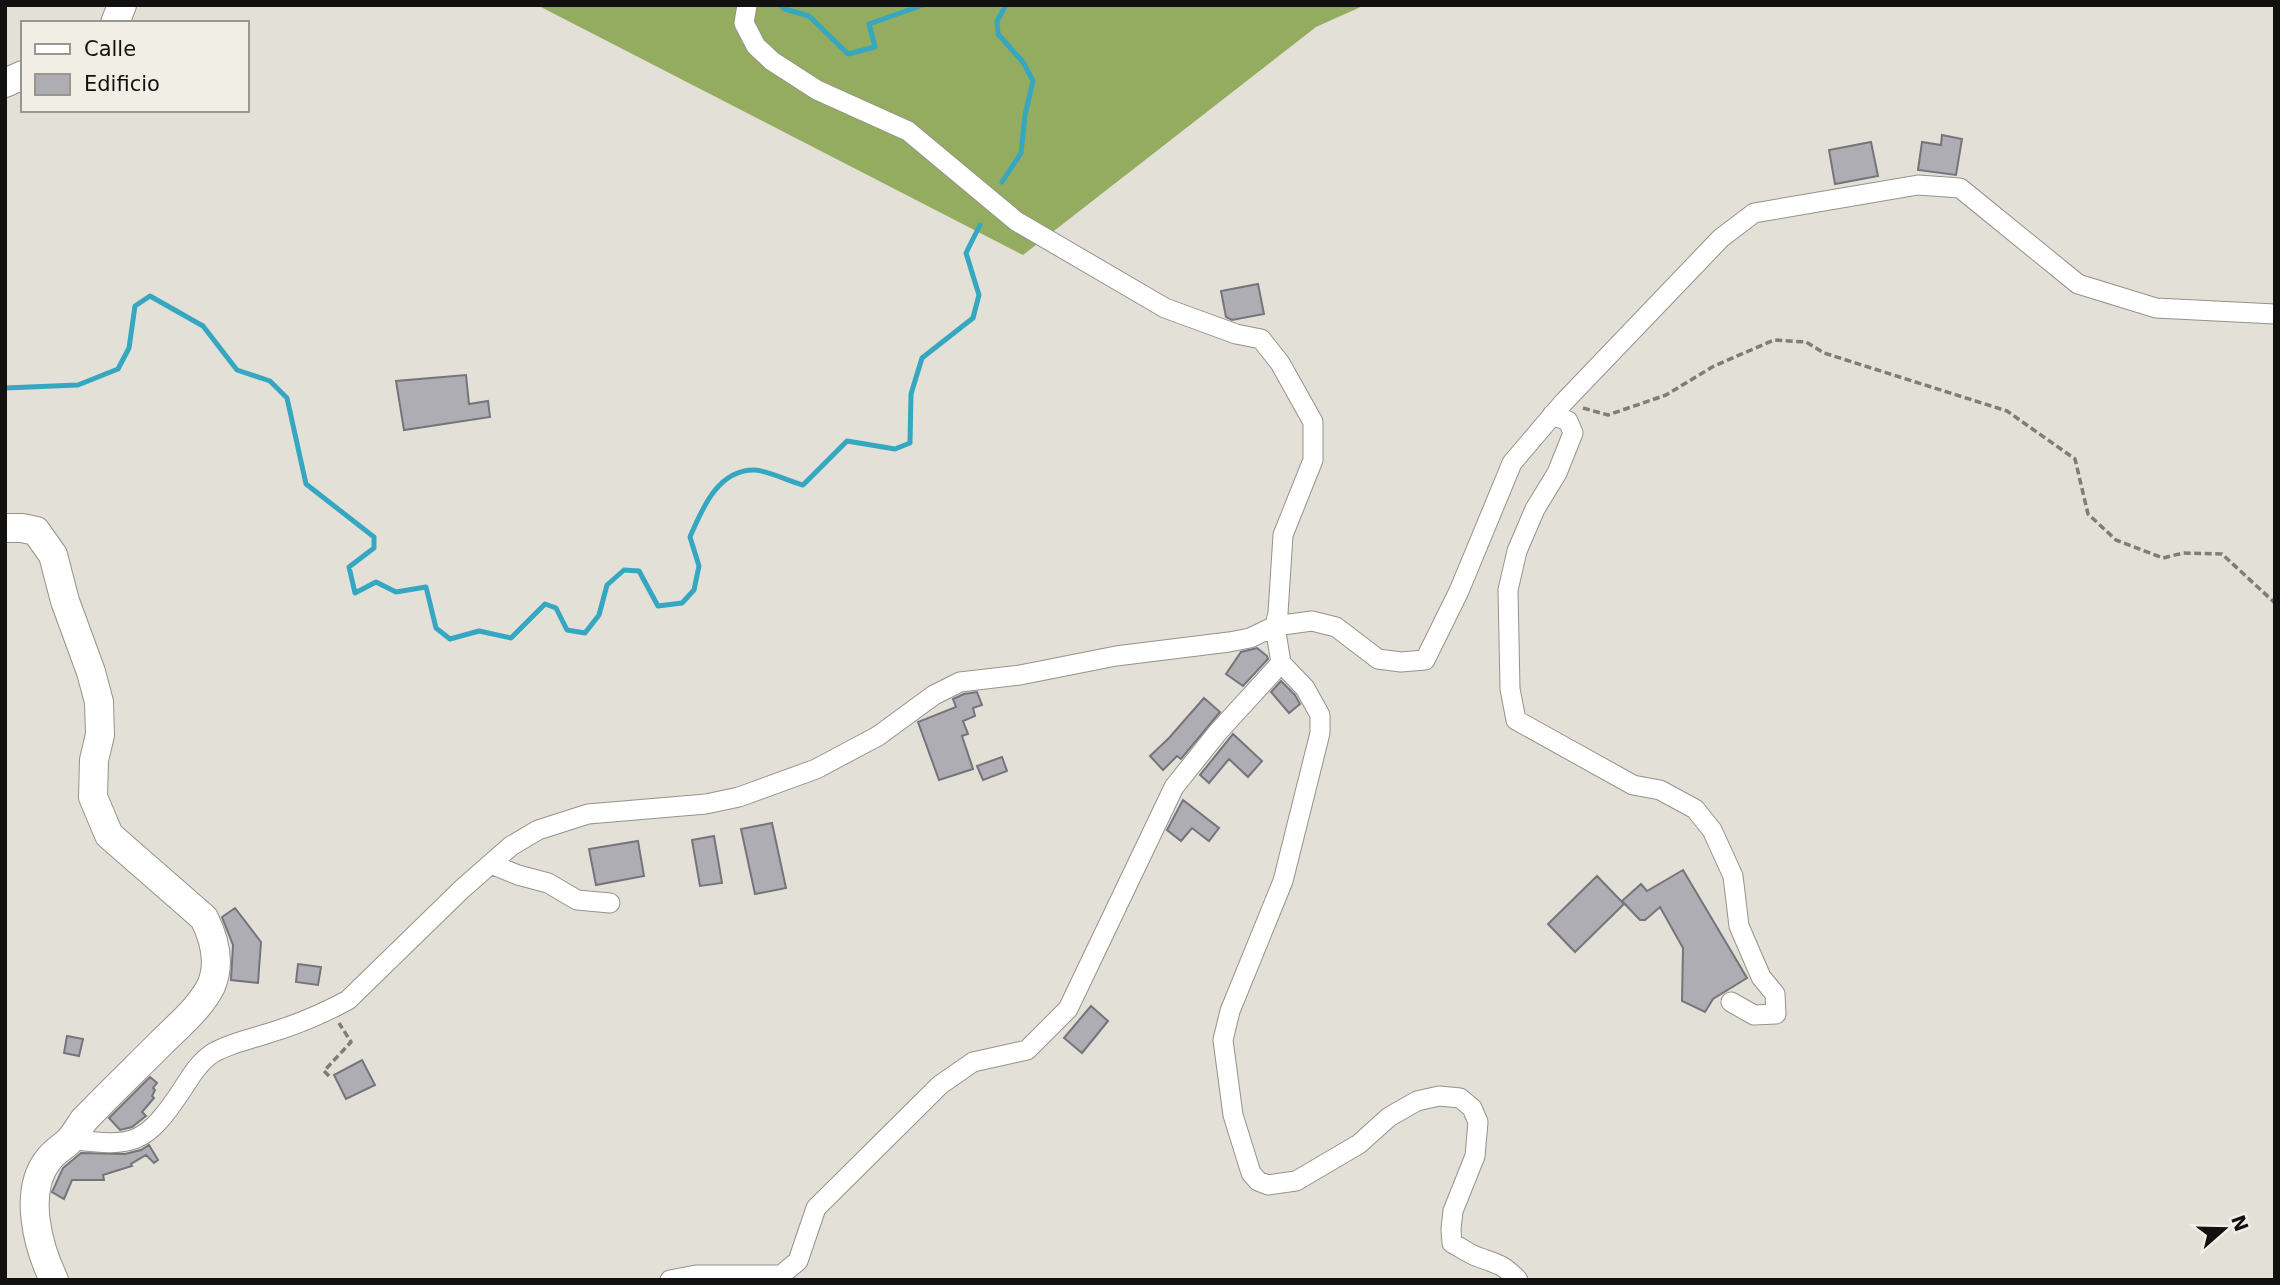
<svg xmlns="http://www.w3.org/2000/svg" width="2280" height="1285" font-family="'DejaVu Sans',sans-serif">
	<rect width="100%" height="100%" fill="#e3e0d8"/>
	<path fill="#94ac5f" d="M 537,5 L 1365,5 L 1316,27 L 1023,255 Z"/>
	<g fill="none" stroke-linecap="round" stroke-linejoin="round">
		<path stroke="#35a7c1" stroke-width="5" d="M 780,5 L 785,9 L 809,16 L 848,54 L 875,47 L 869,24 L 923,5
			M 1002,182 L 1021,153 L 1025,115 L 1033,81 L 1023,62 L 998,34 L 997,21 L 1006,5
			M 5,388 L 78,385 L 118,369 L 129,348 L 135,306 L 150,296 L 203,326 L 237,370 L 270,381 L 287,398 L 306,484 L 374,537 L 374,548 L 349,567 L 355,593 L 376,582 L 396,592 L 426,587 L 436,628 L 450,639 L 479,631 L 511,638 L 545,604 L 556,608 L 567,630 L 585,633 L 599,615 L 607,585 L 624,570 L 639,571 L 658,606 L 682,603 L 694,590 L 699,566 L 690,537 C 702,509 718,469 755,470 C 768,471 789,481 803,485 L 847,441 L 895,449 L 910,443 L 911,394 L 922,358 L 973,318 L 979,295 L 966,253 L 980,225"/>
	</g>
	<path fill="#aeadb4" stroke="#75747b" stroke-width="2" d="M 1942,135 L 1962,139 L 1956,175 L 1918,170 L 1922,142 L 1941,145 Z
		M 1871,142 L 1878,176 L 1835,184 L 1829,150 Z
		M 1258,284 L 1264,314 L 1232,320 L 1226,317 L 1221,291 Z
		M 466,375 L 469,404 L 488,401 L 490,417 L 404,430 L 396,381 Z
		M 1257,648 L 1267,656 L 1268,659 L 1243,686 L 1226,674 L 1241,652 Z
		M 1281,681 L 1295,695 L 1300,704 L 1289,713 L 1271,692 Z
		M 977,692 L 982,705 L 973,708 L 975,716 L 963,721 L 968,734 L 962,736 L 973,769 L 939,780 L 918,722 L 956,707 L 953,699 L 964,694 Z
		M 1204,698 L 1220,712 L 1181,759 L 1177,756 L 1163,770 L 1150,756 L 1169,738 Z
		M 1233,734 L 1262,761 L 1248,777 L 1229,759 L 1209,783 L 1200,775 Z
		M 1002,757 L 1007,771 L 983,780 L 977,766 Z
		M 1183,800 L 1219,828 L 1209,841 L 1192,828 L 1181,841 L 1167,830 Z
		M 772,823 L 786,888 L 755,894 L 741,829 Z
		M 714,836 L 722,883 L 700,886 L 692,840 Z
		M 638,841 L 644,876 L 596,885 L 589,849 Z
		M 1683,870 L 1747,978 L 1713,999 L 1705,1012 L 1682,1001 L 1683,948 L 1660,907 L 1645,920 L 1640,920 L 1622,901 L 1641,884 L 1647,891 Z
		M 1597,876 L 1624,904 L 1575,952 L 1548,924 Z
		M 235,908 L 261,942 L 258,983 L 231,980 L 233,945 L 222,917 Z
		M 298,964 L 321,967 L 318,985 L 296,982 Z
		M 1091,1006 L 1108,1021 L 1082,1053 L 1064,1038 Z
		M 67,1036 L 83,1039 L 79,1056 L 64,1053 Z
		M 362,1060 L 375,1085 L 346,1099 L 334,1075 Z
		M 150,1077 L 157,1083 L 153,1088 L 155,1090 L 152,1096 L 154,1098 L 142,1112 L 146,1116 L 132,1127 L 120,1130 L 109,1118 Z
		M 149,1145 L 158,1160 L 154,1163 L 146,1155 L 131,1164 L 132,1166 L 103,1175 L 104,1180 L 72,1180 L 64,1199 L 52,1192 L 63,1168 L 81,1153 L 125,1154 L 141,1150 Z"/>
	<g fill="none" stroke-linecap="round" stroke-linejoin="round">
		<defs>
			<path id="street" d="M 1552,415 L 1568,421 L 1573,433 L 1557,473 L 1535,509 L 1517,551 L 1508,590 L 1510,689 L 1516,720 L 1633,785 L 1660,790 L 1695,809 L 1712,830 L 1733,876 L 1739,926 L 1761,977 L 1775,994 L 1776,1014 L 1754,1015 L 1731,1002
				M 491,864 L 518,875 L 548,883 L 577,900 L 610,903
				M 71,1139 C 134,1148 146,1144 182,1090 C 191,1076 199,1062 213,1053 C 230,1043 251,1039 269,1033 C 296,1025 324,1013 348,1000 L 462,889 L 511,846 L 538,830 L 588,814 L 706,804 L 739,797 L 816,769 L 878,736 L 934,695 L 960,682 L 1020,675 L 1116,656 L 1229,642 L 1250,638 L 1275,626 L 1278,613 L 1283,535 L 1313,460 L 1313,422 L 1280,363 L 1261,339 L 1236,334 L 1165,308 L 1016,221 L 908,131 L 817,90 L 772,61 L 756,46 L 744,23 L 747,5
				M 670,1280 L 696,1275 L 781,1275
				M 779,1280 L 781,1275 L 798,1261 L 816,1208 L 940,1085 L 973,1062 L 1027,1050 L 1068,1009 L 1174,787 L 1218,732 L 1281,663
				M 1518,1280 C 1503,1264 1497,1264 1478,1257 C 1469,1254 1460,1247 1452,1243 L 1451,1229 L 1453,1211 L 1475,1156 L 1478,1122 L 1472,1108 L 1460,1098 L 1439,1096 L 1417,1101 L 1389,1117 L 1359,1144 L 1296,1181 L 1268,1185 L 1258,1181 L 1251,1173 L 1233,1115 L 1223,1040 L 1230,1011 L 1283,881 L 1320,733 L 1320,715 L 1305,688 L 1281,663 L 1275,626 L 1312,621 L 1336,627 L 1378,659 L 1401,662 L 1425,660 L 1459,591 L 1512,463 L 1563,403 L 1721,238 L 1754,213 L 1918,185 L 1960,188 L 2078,284 L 2156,308 L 2275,314"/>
			<path id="secondary" d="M 115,23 L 122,5
				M 5,83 L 23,75
				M 5,528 L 22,528 L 36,531 L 53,555 L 65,601 L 91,672 L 99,702 L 100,735 L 94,760 L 93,797 L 109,835 L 204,918 C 214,938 221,963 211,986 C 200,1008 178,1026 161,1043 C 135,1069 109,1094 84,1120 C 79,1127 74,1136 68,1142 C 61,1148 53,1153 48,1160 C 23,1192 38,1247 54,1280"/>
		</defs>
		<use href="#street" stroke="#94928a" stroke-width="21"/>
		<use href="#secondary" stroke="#94928a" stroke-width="30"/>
		<path stroke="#7f7d77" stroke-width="3.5" stroke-dasharray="7 3.5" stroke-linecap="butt" d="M 1583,408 L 1608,415 L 1666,395 L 1714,366 L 1774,340 L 1806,342 L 1824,353 L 2007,411 L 2075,459 L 2088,514 L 2116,540 L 2163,558 L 2183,553 L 2222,554 L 2275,603
			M 329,1076 L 324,1071 L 351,1042 L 339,1023"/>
		<use href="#street" stroke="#fff" stroke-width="19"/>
		<use href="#secondary" stroke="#fff" stroke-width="28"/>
	</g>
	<rect width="2280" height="1285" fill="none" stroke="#12110f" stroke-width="14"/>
	<rect x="21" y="21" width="228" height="91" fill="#f0eee5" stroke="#97968f" stroke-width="2"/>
	<rect x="35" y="44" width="35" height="10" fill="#ffffff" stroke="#97968f" stroke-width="2"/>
	<text x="84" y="56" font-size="21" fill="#12110f">Calle</text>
	<rect x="35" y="74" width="35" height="21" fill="#aeadb4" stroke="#97968f" stroke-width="2"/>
	<text x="84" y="91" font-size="21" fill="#12110f">Edificio</text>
	<g transform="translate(2224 1229) rotate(70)" stroke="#f0eee5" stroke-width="5" paint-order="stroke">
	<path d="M0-5L12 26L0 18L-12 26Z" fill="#12110f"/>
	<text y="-10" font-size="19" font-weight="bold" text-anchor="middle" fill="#12110f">N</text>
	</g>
</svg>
